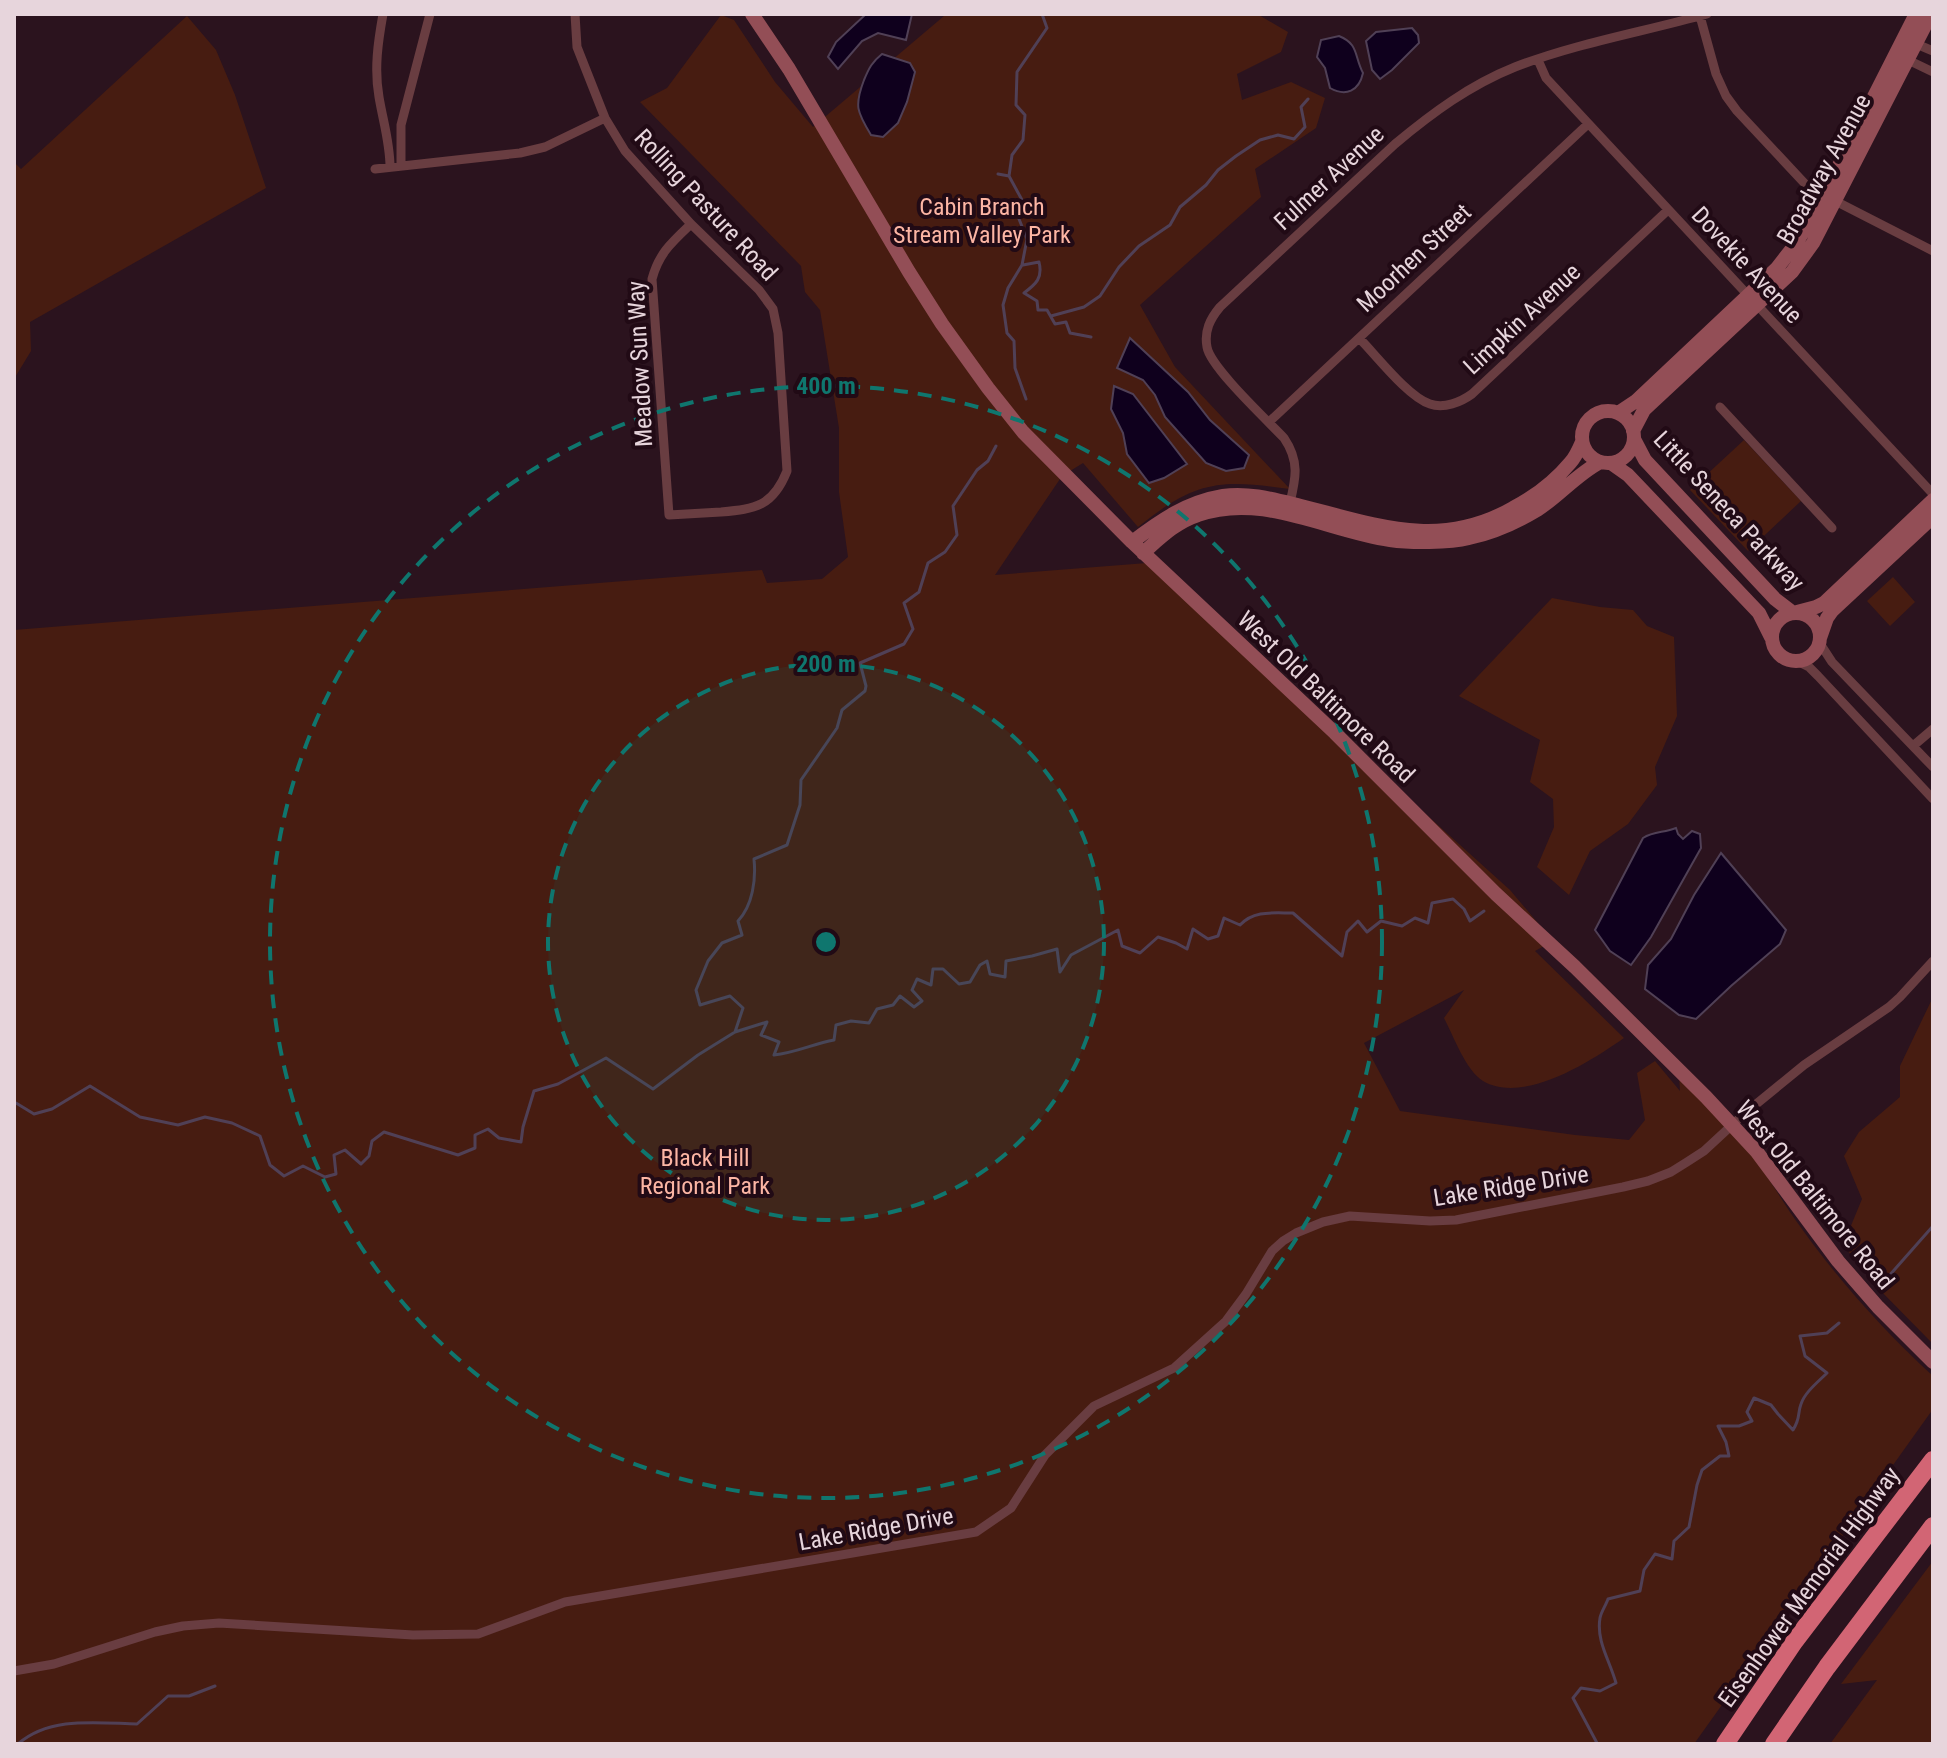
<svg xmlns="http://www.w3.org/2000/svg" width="1947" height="1758" font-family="'Roboto Condensed',sans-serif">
	<rect width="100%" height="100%" fill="#2b131e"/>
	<path fill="#471c11" d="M 944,14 L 1257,14 L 1288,32 L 1281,52 L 1237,74 L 1242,100 L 1291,82 L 1325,98 L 1316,128 L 1255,169 L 1261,197 L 1140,305 L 1175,367 L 1290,489 C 1219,479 1195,481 1138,527 L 1083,463 L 1062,476 L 995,575 L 1147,563 L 1510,890 L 1553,941 L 1535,951 L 1624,1038 C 1591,1061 1524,1105 1483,1081 C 1466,1071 1453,1035 1444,1018 L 1464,990 L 1364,1043 L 1400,1111 L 1575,1135 L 1629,1140 L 1645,1120 L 1637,1073 L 1655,1061 L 1680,1091 L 1679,1075 C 1701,1099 1725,1122 1746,1148 C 1767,1173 1782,1202 1802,1229 C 1840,1282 1885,1332 1933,1376 L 1933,1409 L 1694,1744 L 14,1744 L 14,630 L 762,570 L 767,583 L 822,579 L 848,557 L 839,492 L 839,428 L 820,310 L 805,292 L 801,266 L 640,102 L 667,88 L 721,15 L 734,20 L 775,82 L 813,127 L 944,16 Z
		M 187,16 L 216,50 L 235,95 L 266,188 L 30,322 L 31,351 L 14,379 L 14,162 L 21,169 Z
		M 1744,440 L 1801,501 L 1748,551 L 1690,490 Z
		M 1893,577 L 1915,602 L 1890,626 L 1867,601 Z
		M 1552,598 L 1600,607 L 1633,610 L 1647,626 L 1674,637 L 1677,716 L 1655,767 L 1657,785 L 1628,824 L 1590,851 L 1569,895 L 1537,867 L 1554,827 L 1553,799 L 1530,782 L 1540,740 L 1459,696 Z
		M 1933,997 L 1933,1344 L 1878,1288 L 1843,1245 L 1862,1199 L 1844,1156 L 1859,1132 L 1900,1097 L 1900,1066 Z
		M 1933,1561 L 1933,1744 L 1830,1744 L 1877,1680 L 1841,1684 Z"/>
	<path fill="#0f001d" stroke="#504056" stroke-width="2" d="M 866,14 L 912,14 L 906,40 L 878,33 L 862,41 L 838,69 L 828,57 L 836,42 Z
		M 1412,28 L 1418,35 L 1419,43 L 1392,70 L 1380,79 L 1372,70 L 1366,41 L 1376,32 Z
		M 1339,36 C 1359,44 1354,56 1363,73 C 1359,91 1346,97 1330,88 L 1325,68 L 1317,57 L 1321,40 Z
		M 882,54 L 910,63 L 915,72 L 907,102 L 898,123 L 883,137 L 871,135 C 857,112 854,106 864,80 C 869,68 872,62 882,54 Z
		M 1130,338 L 1188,392 L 1210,420 L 1249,455 L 1244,468 L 1226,471 L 1206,463 L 1165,417 L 1155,395 L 1143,380 L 1117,368 Z
		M 1114,386 L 1133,394 L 1187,464 L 1164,478 L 1149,483 L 1127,454 L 1123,433 L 1111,409 Z
		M 1676,828 L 1678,834 L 1683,839 L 1692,831 L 1700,834 L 1701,848 L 1651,937 L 1631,965 L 1610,951 L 1595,930 L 1643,838 C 1654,831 1664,833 1676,828 Z
		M 1721,853 L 1786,930 L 1780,944 L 1731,986 L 1696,1019 L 1679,1015 L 1645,989 L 1648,965 L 1671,939 L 1694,895 Z"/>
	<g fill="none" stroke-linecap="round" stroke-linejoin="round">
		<path stroke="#504056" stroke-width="3" d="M 998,174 L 1009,176
			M 1023,265 L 1039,262 C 1043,278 1036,284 1024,293 L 1037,301 L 1038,310 L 1047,310 L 1055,324 L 1066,322 L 1070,333 L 1091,337
			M 1051,316 L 1084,307 L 1100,296 L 1119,267 L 1139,246 L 1170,225 L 1180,207 L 1206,185 L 1218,170 L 1236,156 L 1260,140 L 1278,135 L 1294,139 L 1305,127 L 1301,107 L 1308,99
			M 1026,399 L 1015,368 L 1014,341 L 1007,333 L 1003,305 L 1008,288 L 1022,265 L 1027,239 L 1017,214 L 1022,200 L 1009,176 L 1012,155 L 1023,140 L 1025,115 L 1016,105 L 1017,72 L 1047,28 L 1042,14
			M 735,1032 L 743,1008 L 730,996 L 700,1005 L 696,990 L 708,961 L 722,943 L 742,935 L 738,921 C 753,905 756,879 754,859 L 787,845 L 800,805 L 801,780 L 837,728 L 842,710 L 865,691 L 866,686 L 860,663 L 904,644 L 913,629 L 904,603 L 919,592 L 928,563 L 945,552 L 957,535 L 953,506 L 977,470 L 988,461 L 996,446
			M 14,1104 L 16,1103 L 34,1114 L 52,1109 L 90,1086 L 140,1117 L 178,1125 L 205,1117 L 232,1123 L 260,1136 L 270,1165 L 284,1176 L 303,1166 L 325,1177 L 336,1174 L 334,1155 L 345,1150 L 361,1164 L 369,1156 L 372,1141 L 384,1132 L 458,1155 L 475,1148 L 475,1135 L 488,1129 L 499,1138 L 521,1142 L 523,1127 L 534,1091 L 558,1084 L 606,1058 L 653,1089 L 698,1055 L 735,1032 L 767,1022 L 761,1035 L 779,1042 L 774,1055 C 795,1053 813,1044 834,1040 L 836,1025 L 851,1021 L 869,1023 L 877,1009 L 893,1005 L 900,996 L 914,1007 L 922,1001 L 912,990 L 917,979 L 931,985 L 933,969 L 943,969 L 959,984 L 970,982 L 980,965 L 987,961 L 990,974 L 1005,977 L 1006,961 L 1032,956 L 1057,949 L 1060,972 L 1071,955 L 1118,930 L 1122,946 L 1140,953 L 1158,937 L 1176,943 L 1187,949 L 1193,929 L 1208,939 L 1218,936 L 1224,918 L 1240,925 C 1254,910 1273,913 1293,913 L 1342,956 L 1347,932 L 1358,921 L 1367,932 L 1381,921 L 1402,926 L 1415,918 L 1428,923 L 1432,903 L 1453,899 L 1464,909 L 1470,921 L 1484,911
			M 1888,1277 L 1933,1226
			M 18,1744 C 50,1716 97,1723 137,1724 L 168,1696 L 189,1696 L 215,1686
			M 1595,1744 L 1597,1743 L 1573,1698 L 1581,1688 L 1600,1691 L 1616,1683 C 1610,1661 1596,1641 1600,1618 C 1601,1612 1606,1605 1608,1599 L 1640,1591 L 1644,1570 L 1655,1554 L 1672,1559 L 1674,1541 L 1689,1527 L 1697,1485 L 1702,1470 L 1720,1456 L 1729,1456 L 1726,1442 L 1718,1426 L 1739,1426 L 1752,1421 L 1747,1412 L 1754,1398 L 1771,1405 L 1778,1414 L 1793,1430 C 1801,1417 1797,1415 1801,1404 C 1805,1392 1818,1382 1827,1373 L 1805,1356 L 1800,1336 L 1827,1333 L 1839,1323"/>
		<path stroke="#693d41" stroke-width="9" d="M 383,14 C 378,42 374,69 379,97 C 383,121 390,143 390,167
			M 575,14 L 577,47 L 605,118 L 625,151 L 691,224 L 759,290 L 773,309 L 778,333 L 787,471 C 773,506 756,509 721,512 C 704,513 687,514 669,515 L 652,279 C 659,253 672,242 691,224
			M 1700,16 L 1716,74 L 1726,96 L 1737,111 L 1808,187 L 1933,251
			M 1914,43 L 1933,51
			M 1907,56 L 1908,60 L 1933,72
			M 1538,60 L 1546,78 L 1933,494
			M 401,166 L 401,125 L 430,14
			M 375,169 L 520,153 L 545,147 L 605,118
			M 1359,338 C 1376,355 1408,397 1430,404 C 1444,409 1461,402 1472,394 L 1668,210
			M 1720,407 L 1832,528
			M 1269,422 L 1588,124
			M 1289,507 C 1295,481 1301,463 1284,438 C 1268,421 1210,367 1207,347 C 1204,331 1210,319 1220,307 L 1395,144 C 1432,113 1470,85 1515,67 C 1577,43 1643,32 1707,14
			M 1819,642 L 1832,662 L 1933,767
			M 1797,661 L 1809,667 L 1818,676 L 1933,799
			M 1913,746 L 1933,729
			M 14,1671 L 54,1664 L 155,1632 L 183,1626 L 219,1623 L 413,1635 L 478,1634 L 565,1602 L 976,1532 L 1011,1508 L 1045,1455 L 1094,1406 L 1174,1368 L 1226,1321 L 1246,1294 L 1272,1251 L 1283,1241 L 1296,1233 L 1323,1222 L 1350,1216 L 1430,1221 L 1456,1220 L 1623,1187 L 1648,1181 L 1671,1172 L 1687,1162 L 1704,1151 L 1744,1114 L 1804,1065 L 1889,1007 L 1900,997 L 1933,961"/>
		<path stroke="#934e56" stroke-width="14" d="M 752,14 L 789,69 L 909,272 L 942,324 L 988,388 L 1023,432 L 1132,542 L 1335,733 L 1496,894 L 1575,967 L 1706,1097 L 1757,1152 L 1838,1261 L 1878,1307 L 1933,1362
			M1582 437a26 26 0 1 1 52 0a26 26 0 1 1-52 0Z
			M 1618,413 L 1636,401 L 1777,268 L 1795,245 L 1817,209 L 1916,14
			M 1633,431 L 1644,410 L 1792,272 L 1813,243 L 1931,14
			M 1634,439 L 1645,460 L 1775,599 L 1792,612
			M 1611,463 L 1628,475 L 1759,613 L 1771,637
			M 1132,542 C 1161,520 1187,502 1223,496 C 1249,492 1276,500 1301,506 C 1376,525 1440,550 1513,508 C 1534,497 1555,481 1570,463 C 1575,458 1579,449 1582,442
			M 1143,553 C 1160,538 1176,522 1198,515 C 1262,492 1327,531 1390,540 C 1410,543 1449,543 1469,538 C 1492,533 1517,522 1537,510 C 1559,496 1576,475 1600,462
			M 1797,612 L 1816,607 L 1824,603 L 1933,500
			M1772 637a24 24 0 1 1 48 0a24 24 0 1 1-48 0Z
			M 1820,638 L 1827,618 L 1832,611 L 1933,517"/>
		<path stroke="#d26574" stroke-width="18" d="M 1725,1744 L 1794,1642 L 1933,1460
			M 1774,1744 L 1827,1667 L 1933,1526"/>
	</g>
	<circle cx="826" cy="942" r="278" fill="#0f766e" fill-opacity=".12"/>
	<g fill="none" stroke="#0f766e" stroke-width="4" stroke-dasharray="14 10">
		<circle cx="826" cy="942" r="278"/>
		<circle cx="826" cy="942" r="556"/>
	</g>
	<g text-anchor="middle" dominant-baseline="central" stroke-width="8" stroke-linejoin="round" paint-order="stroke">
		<g font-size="24" fill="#e7d5dc" stroke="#210a15">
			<text transform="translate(1824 169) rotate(-61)">Broadway Avenue</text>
			<text transform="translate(1329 178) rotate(-43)">Fulmer Avenue</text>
			<text transform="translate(706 205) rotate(47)">Rolling Pasture Road</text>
			<text transform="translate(1414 258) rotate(-43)">Moorhen Street</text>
			<text transform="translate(1747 265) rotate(47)">Dovekie Avenue</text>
			<text transform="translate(1522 319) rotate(-43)">Limpkin Avenue</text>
			<text transform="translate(640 364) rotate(-93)">Meadow Sun Way</text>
			<text transform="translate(1729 511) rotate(47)">Little Seneca Parkway</text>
			<text transform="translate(1326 697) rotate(44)">West Old Baltimore Road</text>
			<text transform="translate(1511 1186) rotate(-9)">Lake Ridge Drive</text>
			<text transform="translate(1815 1195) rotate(51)">West Old Baltimore Road</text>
			<text transform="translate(876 1529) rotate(-10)">Lake Ridge Drive</text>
			<text transform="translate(1809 1587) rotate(-54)">Eisenhower Memorial Highway</text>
		</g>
		<g font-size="24" fill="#fcb5a4" stroke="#210a15">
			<text x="982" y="207">Cabin Branch<tspan x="982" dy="28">Stream Valley Park</tspan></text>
			<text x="705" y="1158">Black Hill<tspan x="705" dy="28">Regional Park</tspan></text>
		</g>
	</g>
	<circle cx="826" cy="942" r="12" fill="#0f766e" stroke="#210a15" stroke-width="4"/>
	<g font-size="24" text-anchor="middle" font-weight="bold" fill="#0f766e" stroke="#210a15" stroke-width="8" stroke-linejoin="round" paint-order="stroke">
		<text x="826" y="394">400 m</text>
		<text x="826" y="672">200 m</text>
	</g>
	<rect width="1947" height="1758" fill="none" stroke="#e7d5dc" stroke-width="32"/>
</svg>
